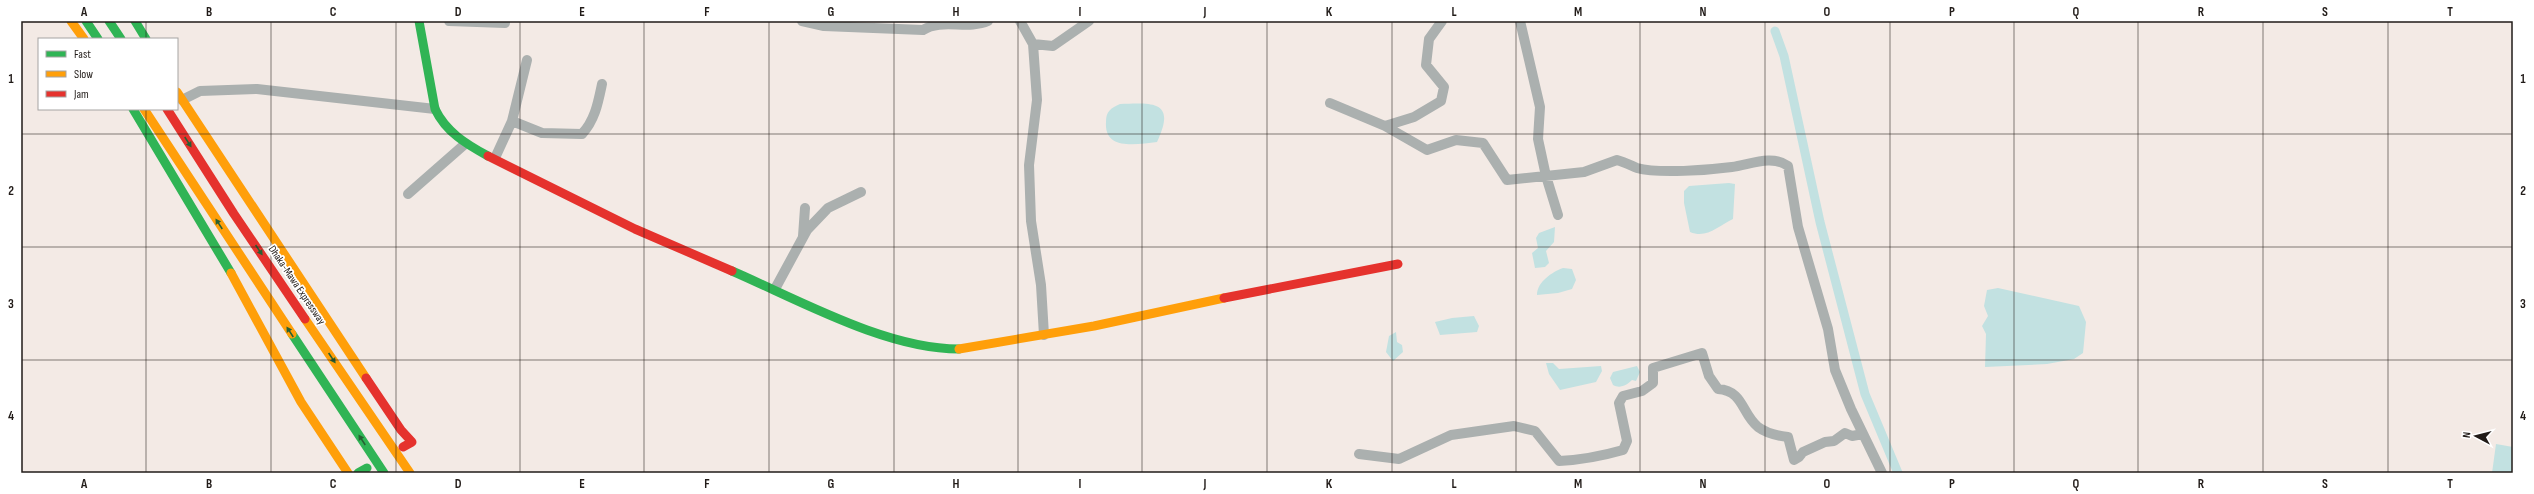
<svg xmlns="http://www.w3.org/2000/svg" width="2534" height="494" font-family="'Sofia Sans Condensed',sans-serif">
	<rect width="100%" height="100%" fill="#f3eae5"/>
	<path fill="#c2e1e1" d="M 1120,104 C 1152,103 1177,100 1157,142 C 1137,144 1104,151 1106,122 C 1106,111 1111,108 1120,104 Z
		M 1729,183 L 1735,184 L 1733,219 C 1718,226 1707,239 1690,232 L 1684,203 L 1684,191 L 1689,186 Z
		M 1555,227 L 1554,242 L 1546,251 L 1549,263 L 1545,267 L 1535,268 L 1532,253 L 1538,248 L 1536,238 L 1539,233 Z
		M 1563,268 L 1572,269 L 1576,280 L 1572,289 L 1558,293 L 1537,295 C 1537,282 1552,272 1563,268 Z
		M 1998,288 L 2079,306 L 2086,322 L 2083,353 L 2074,359 L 2047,364 L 1985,367 L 1986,334 L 1982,326 L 1988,316 L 1984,306 L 1987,290 Z
		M 1474,316 L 1479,326 L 1477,332 L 1440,335 L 1435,322 L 1452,318 Z
		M 1396,332 L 1397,342 L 1402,345 L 1403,352 L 1393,361 L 1386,352 L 1389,336 Z
		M 1546,363 L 1553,363 L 1559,369 L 1601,366 L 1602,371 L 1596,382 L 1560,390 L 1549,374 Z
		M 1637,366 L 1640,372 L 1636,381 L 1632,380 C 1627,385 1620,389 1613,385 L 1610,378 L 1613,372 Z
		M 2496,444 L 2513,447 L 2513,473 L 2492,473 Z"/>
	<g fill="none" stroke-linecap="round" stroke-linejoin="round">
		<path stroke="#c2e1e1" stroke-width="9" d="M 1775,31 L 1784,56 L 1820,222 L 1865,394 L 1898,473"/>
		<path stroke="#abb0af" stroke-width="10" d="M 449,21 L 505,23 L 505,21
			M 802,21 L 824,26 L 923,30 C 941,18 968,30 988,21
			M 1020,21 L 1033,44 L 1053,46 L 1089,21
			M 1520,21 L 1540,107 L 1538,139 L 1546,176 L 1558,215
			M 1033,44 L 1037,100 L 1029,165 L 1031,221 L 1041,285 L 1044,335
			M 182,100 L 200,91 L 257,89 L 435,109
			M 1330,103 L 1385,126 L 1414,117 L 1441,101 L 1444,87 L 1426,65 L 1429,39 L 1442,21
			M 512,121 L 527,60
			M 1385,126 L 1427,150 L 1456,140 L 1483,143 L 1507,180 L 1584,172 L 1617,160 C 1624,162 1630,165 1637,168 C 1658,174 1709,170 1732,167 C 1749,165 1772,154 1788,166 L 1798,227 L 1828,329 L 1835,370 L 1851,409 L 1882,473
			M 495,158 L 512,121 L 542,133 L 582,134 C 595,120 598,103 602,84
			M 408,194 L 465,144
			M 803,236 L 805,208
			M 775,289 L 807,230 L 828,208 L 861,192
			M 1359,454 L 1399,459 L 1451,435 L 1514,426 L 1535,431 L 1559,461 C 1581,460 1602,456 1623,450 L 1627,441 L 1619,403 L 1623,396 L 1642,391 L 1653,383 L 1653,368 L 1702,353 L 1709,376 L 1718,389 C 1744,391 1741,413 1758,427 C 1766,433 1779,436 1788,437 L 1794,460 L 1799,457 L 1803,452 L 1825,442 L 1834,441 L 1845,433 L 1852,436 L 1863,434"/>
		<path stroke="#30b455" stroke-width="9" d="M 86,21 L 98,39
			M 109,21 L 121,39
			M 135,21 L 146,39
			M 419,21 L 435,109 C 446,132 466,144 488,156
			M 133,109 L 231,273
			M 732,271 C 799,300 886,349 959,349
			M 292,334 L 384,473
			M 358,473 L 367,468"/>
		<path stroke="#ff9f0a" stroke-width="9" d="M 71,21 L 84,39
			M 177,92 L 366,378
			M 144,109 L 292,334
			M 231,273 L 301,402 L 348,473
			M 305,319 L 410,473
			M 959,349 L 1094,326 L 1224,298"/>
		<path stroke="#e5322d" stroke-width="9" d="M 167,109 L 234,214 L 305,319
			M 488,156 L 635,229 L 732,271
			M 1224,298 L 1398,264
			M 366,378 L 401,430 L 412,442 L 403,447"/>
	</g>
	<defs><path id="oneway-solid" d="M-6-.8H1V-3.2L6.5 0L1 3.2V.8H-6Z"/></defs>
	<g fill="#286033">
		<use href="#oneway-solid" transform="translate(188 142) rotate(57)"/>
		<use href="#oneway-solid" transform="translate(219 224) rotate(-123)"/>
		<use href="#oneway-solid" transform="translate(259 250) rotate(56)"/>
		<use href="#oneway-solid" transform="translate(290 332) rotate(-123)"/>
		<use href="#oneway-solid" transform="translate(332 358) rotate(56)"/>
		<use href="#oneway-solid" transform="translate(362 440) rotate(-123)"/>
	</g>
	<path fill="none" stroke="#211b18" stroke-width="1" stroke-opacity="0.55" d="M 146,21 L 146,39M 271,21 L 271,473M 396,21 L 396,473M 520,21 L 520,473M 644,21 L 644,473M 769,21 L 769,473M 894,21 L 894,473M 1018,21 L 1018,473M 1142,21 L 1142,473M 1267,21 L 1267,473M 1392,21 L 1392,473M 1516,21 L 1516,473M 1640,21 L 1640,473M 1765,21 L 1765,473M 1890,21 L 1890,473M 2014,21 L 2014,473M 2138,21 L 2138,473M 2263,21 L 2263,473M 2388,21 L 2388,473M 146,109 L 146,473M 21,134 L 2513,134M 21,247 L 2513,247M 21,360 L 2513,360"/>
	<g text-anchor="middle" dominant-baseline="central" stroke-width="3.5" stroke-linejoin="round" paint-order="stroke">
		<g font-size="11" fill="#211b18" stroke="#fff">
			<text transform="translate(297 285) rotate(56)">Dhaka-Mawa Expressway</text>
		</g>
	</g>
	<rect width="2534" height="494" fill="none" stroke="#ffffff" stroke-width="44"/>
	<rect x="38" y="38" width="140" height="72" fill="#ffffff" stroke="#a6a4a3"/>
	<rect x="46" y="51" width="20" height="6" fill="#30b455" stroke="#a6a4a3"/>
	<text x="74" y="58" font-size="12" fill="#211b18">Fast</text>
	<rect x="46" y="71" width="20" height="6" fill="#ff9f0a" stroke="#a6a4a3"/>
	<text x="74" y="78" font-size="12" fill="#211b18">Slow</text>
	<rect x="46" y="91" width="20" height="6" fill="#e5322d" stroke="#a6a4a3"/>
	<text x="74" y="98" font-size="12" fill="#211b18">Jam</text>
	<g transform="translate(2476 436) rotate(277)" stroke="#ffffff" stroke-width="3" paint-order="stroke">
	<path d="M0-3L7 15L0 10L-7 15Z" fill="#211b18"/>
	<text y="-6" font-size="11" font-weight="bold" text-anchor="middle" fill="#211b18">N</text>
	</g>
	<rect x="22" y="22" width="2490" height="450" fill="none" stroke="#211b18" stroke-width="1.5"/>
	<g font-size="13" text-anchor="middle" font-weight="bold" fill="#211b18">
		<text x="84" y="16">A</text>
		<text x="209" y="16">B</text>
		<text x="333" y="16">C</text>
		<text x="458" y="16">D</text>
		<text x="582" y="16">E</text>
		<text x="707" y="16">F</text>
		<text x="831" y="16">G</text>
		<text x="956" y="16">H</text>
		<text x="1080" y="16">I</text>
		<text x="1205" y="16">J</text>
		<text x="1329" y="16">K</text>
		<text x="1454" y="16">L</text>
		<text x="1578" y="16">M</text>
		<text x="1703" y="16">N</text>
		<text x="1827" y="16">O</text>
		<text x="1952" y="16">P</text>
		<text x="2076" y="16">Q</text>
		<text x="2201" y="16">R</text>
		<text x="2325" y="16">S</text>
		<text x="2450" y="16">T</text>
		<text x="11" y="83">1</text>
		<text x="2523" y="83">1</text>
		<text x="11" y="195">2</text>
		<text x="2523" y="195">2</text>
		<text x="11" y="308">3</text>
		<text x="2523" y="308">3</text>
		<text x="11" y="420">4</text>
		<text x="2523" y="420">4</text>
		<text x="84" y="488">A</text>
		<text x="209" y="488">B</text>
		<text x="333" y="488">C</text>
		<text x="458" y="488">D</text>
		<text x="582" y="488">E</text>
		<text x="707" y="488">F</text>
		<text x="831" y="488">G</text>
		<text x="956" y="488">H</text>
		<text x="1080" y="488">I</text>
		<text x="1205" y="488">J</text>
		<text x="1329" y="488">K</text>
		<text x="1454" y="488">L</text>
		<text x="1578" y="488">M</text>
		<text x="1703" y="488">N</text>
		<text x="1827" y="488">O</text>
		<text x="1952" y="488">P</text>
		<text x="2076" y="488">Q</text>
		<text x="2201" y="488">R</text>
		<text x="2325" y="488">S</text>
		<text x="2450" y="488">T</text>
	</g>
</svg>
